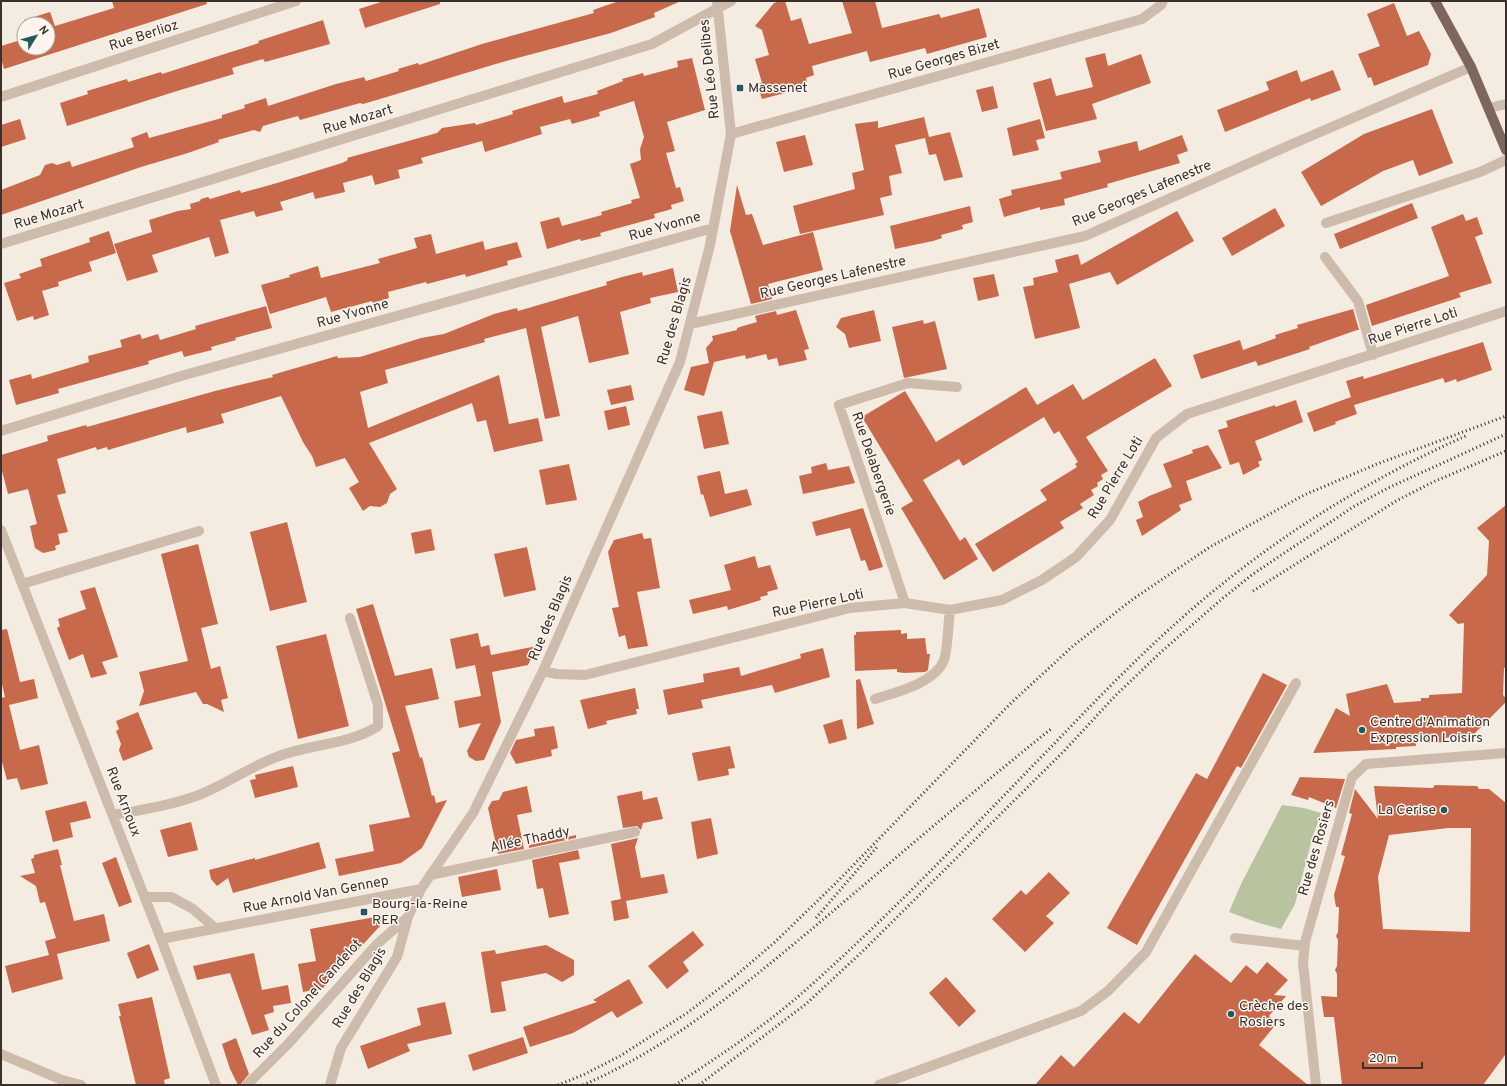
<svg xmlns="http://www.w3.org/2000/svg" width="1507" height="1086" font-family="Overpass,sans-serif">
	<rect width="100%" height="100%" fill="#f4ebe1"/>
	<path fill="#b8c4a0" d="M 1282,805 L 1304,808 L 1321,813 L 1312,839 L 1295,904 L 1281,929 L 1259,923 L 1229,912 L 1241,884 Z"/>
	<path fill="#c8694b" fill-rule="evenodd" d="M 112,1 L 206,1 L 207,4 L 4,69 L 1,58 L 1,46 L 24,39 L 24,48 L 48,48 L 48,24 L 25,24 L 24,20 L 50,12 L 55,26 L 114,8 Z
		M 384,1 L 440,1 L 440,4 L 365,28 L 359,9 Z
		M 619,1 L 681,1 L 654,13 L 655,17 L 611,33 L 499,63 L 380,99 L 363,104 L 360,103 L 300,120 L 298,116 L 280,121 L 263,126 L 260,132 L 254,130 L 218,140 L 219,142 L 188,153 L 141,167 L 1,215 L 1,190 L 40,175 L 45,165 L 52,163 L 57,165 L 70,161 L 72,167 L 134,147 L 131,138 L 147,132 L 149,138 L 222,118 L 222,115 L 245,108 L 244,105 L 266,98 L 268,106 L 336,84 L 364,77 L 366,81 L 399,71 L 398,69 L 418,63 L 419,65 L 482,44 L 594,13 L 593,10 Z
		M 781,1 L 785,1 L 791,21 L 801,18 L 809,44 L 852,33 L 842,1 L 875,1 L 882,28 L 939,14 L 941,18 L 979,8 L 987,37 L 927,54 L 925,48 L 870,62 L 867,51 L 812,66 L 814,75 L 806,78 L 807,82 L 785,91 L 785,93 L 762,99 L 757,84 L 762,83 L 755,59 L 769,55 L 762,30 L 755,26 L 774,3 Z
		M 1394,3 L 1407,36 L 1419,31 L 1431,54 L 1428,65 L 1374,86 L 1371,77 L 1368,78 L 1358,54 L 1380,46 L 1367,14 Z
		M 323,20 L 330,44 L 265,62 L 263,59 L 232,68 L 234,74 L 177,91 L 67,126 L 60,103 L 88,94 L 87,91 L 127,79 L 128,82 L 161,72 L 162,74 L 259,43 L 258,41 Z
		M 1105,53 L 1108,66 L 1141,54 L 1151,83 L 1092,104 L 1097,119 L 1046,131 L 1033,83 L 1051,78 L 1056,96 L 1093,87 L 1085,58 Z
		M 692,58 L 705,110 L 667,122 L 675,151 L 666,153 L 676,188 L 680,187 L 684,201 L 671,205 L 672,209 L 654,214 L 655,218 L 600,233 L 601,236 L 581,241 L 580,239 L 547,249 L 540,222 L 559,217 L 562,226 L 602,215 L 601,212 L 632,203 L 631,200 L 640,198 L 630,164 L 641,160 L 640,149 L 644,137 L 634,101 L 599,112 L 600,116 L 572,124 L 570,119 L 540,127 L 542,134 L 485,152 L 482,141 L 421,158 L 423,163 L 398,170 L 400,178 L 375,185 L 372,175 L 343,183 L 345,192 L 315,199 L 313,192 L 280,202 L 283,210 L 256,217 L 254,211 L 220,220 L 229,253 L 215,257 L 209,237 L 152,255 L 158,272 L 127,281 L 114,244 L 152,232 L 149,220 L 178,211 L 191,209 L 190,204 L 200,201 L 201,199 L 208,197 L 210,199 L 240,190 L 241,193 L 277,183 L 342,163 L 348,160 L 347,158 L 437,133 L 442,128 L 475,123 L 476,125 L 513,114 L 512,111 L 562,96 L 564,103 L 598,94 L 597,91 L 623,81 L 622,79 L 643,73 L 644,76 L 678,67 L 677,61 Z
		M 1297,70 L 1301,82 L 1333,70 L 1341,90 L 1311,101 L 1310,98 L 1225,132 L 1217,110 L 1269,90 L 1266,82 Z
		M 993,86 L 998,108 L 982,112 L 976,90 Z
		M 1432,109 L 1453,163 L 1419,176 L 1413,160 L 1383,171 L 1321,206 L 1301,172 L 1364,134 Z
		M 924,117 L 929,137 L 895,145 L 902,173 L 889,176 L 892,195 L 880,198 L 884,215 L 800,234 L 793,206 L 855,189 L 852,173 L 864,170 L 855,124 L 878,121 L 878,128 Z
		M 20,119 L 26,139 L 1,147 L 1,125 Z
		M 1040,119 L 1045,138 L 1036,140 L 1039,150 L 1013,156 L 1007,128 Z
		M 950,132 L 963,177 L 944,181 L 936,154 L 929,155 L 925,138 Z
		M 805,135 L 813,165 L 784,172 L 776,142 Z
		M 1182,135 L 1188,151 L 1177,155 L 1180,163 L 1107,184 L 1108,187 L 1064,199 L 1065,205 L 1040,210 L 1040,207 L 1004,217 L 999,199 L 1012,195 L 1011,190 L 1062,179 L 1060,172 L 1101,162 L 1098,151 L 1137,141 L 1139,151 Z
		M 737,185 L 746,215 L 752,214 L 763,245 L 813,232 L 823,270 L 768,284 L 772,299 L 751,304 L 730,231 Z
		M 1412,203 L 1418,218 L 1340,249 L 1334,234 Z
		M 970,206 L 973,222 L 962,225 L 963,229 L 941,235 L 942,238 L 933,241 L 895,249 L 890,226 Z
		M 1275,208 L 1285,226 L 1232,256 L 1222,238 Z
		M 1177,211 L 1194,241 L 1117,285 L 1110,272 L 1069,284 L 1080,328 L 1035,339 L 1023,287 L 1034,285 L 1033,278 L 1058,272 L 1055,260 L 1078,254 L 1081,265 Z
		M 1463,214 L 1466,221 L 1477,217 L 1483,234 L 1475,237 L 1492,283 L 1459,293 L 1461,297 L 1372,326 L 1366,305 L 1449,276 L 1431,227 Z
		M 109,231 L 116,253 L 89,262 L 92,271 L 58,282 L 59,286 L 42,291 L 49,315 L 34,320 L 33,316 L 17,321 L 4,283 L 21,278 L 19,274 L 42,266 L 40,259 L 90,242 L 89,238 Z
		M 431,234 L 436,254 L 483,241 L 485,250 L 517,242 L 522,257 L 507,261 L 508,265 L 466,277 L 465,274 L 427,284 L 426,282 L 388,292 L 389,298 L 373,303 L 372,301 L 331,312 L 326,297 L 270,314 L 261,285 L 290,277 L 289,275 L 318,266 L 321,278 L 380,263 L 378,259 L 417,248 L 414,238 Z
		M 673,268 L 678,292 L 650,298 L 651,303 L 620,312 L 629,354 L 589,363 L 578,316 L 541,327 L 560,416 L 545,419 L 526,328 L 484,339 L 485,342 L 385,370 L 388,383 L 360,392 L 368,428 L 499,375 L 509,424 L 538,418 L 543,441 L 494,452 L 486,420 L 477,422 L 472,403 L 369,443 L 397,489 L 390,494 L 387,503 L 380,507 L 370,506 L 363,511 L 349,488 L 359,482 L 345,458 L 316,467 L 312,456 L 303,442 L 281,396 L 221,414 L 224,423 L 187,433 L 186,427 L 108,450 L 107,447 L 97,450 L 96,447 L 57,459 L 66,493 L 57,495 L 68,532 L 58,534 L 60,544 L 55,546 L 56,550 L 43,553 L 35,548 L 30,526 L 37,524 L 28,489 L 8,494 L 1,467 L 1,455 L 48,441 L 47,436 L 86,425 L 87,427 L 215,391 L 273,377 L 272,375 L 337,356 L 338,358 L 360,357 L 421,338 L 444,334 L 494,314 L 517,308 L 518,311 L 607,285 L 606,282 L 622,277 L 642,272 L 643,276 Z
		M 994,274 L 999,296 L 978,301 L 973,278 Z
		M 266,306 L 272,328 L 235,338 L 236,340 L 211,347 L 212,350 L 184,357 L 182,351 L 148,361 L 149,364 L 58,389 L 59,393 L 16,405 L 9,380 L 31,374 L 32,379 L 89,362 L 88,356 L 122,347 L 120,340 L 140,334 L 142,339 L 158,334 L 160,340 L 196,329 L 195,326 Z
		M 1353,309 L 1359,330 L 1357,330 L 1309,347 L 1310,349 L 1258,366 L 1256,361 L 1201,379 L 1193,355 L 1240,340 L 1243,350 L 1276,338 L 1275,335 L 1298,328 L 1297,325 Z
		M 796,310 L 809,349 L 804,350 L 807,360 L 779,366 L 777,358 L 768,360 L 766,354 L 746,359 L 745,355 L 714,362 L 704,396 L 684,390 L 691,367 L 709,363 L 706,348 L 713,340 L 712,336 L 737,330 L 737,328 L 743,326 L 757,322 L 755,316 L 776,311 L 777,315 Z
		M 874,310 L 881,341 L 849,348 L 845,334 L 836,327 L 841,318 Z
		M 923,320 L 924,324 L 935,321 L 947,369 L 904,378 L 892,327 Z
		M 1483,342 L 1492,370 L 1457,382 L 1456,379 L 1445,383 L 1443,378 L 1354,405 L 1357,414 L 1335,422 L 1336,424 L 1314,432 L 1307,413 L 1351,397 L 1346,381 L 1363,376 L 1364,379 Z
		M 1155,358 L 1172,386 L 1086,437 L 1108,471 L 1101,475 L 1103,479 L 1097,483 L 1098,486 L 1091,490 L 1094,495 L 1080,504 L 1083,508 L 1060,522 L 1064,528 L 993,572 L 975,544 L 1047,500 L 1040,490 L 1077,467 L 1075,464 L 1078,462 L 1059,431 L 1054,434 L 1044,417 L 963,466 L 959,459 L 923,480 L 960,541 L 965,537 L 978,559 L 944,580 L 901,508 L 913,501 L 862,417 L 905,391 L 936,442 L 1026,387 L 1037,405 L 1073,384 L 1083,400 Z
		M 631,385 L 634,400 L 611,405 L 607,390 Z
		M 1296,400 L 1303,422 L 1255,441 L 1262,460 L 1258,462 L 1260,466 L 1243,475 L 1239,462 L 1230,465 L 1218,430 L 1228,427 L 1226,421 L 1275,405 L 1275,407 Z
		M 626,406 L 630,425 L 608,430 L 604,411 Z
		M 722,411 L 729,444 L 704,449 L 697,416 Z
		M 1208,445 L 1222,468 L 1186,481 L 1192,500 L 1179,505 L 1181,510 L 1142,536 L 1136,520 L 1143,517 L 1138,502 L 1149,496 L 1172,487 L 1163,464 L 1193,453 L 1192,450 Z
		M 826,463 L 828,470 L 849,466 L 855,483 L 803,494 L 799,476 L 812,473 L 811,467 Z
		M 569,464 L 577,500 L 546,505 L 539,470 Z
		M 720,471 L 725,494 L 747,489 L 752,505 L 710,517 L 703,494 L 701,495 L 697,476 Z
		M 1506,505 L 1506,667 L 1504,668 L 1503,695 L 1506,698 L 1506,702 L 1474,734 L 1464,734 L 1461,737 L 1444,738 L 1444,742 L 1430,743 L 1416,741 L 1416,746 L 1396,747 L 1396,749 L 1313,753 L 1336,708 L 1350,716 L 1346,694 L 1387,684 L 1394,703 L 1421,701 L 1421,698 L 1429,698 L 1429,695 L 1462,693 L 1464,623 L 1458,624 L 1449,615 L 1487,575 L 1489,541 L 1477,528 Z
		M 863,508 L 883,567 L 869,571 L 865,560 L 861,561 L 850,528 L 816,536 L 812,522 Z
		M 287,522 L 307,602 L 270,611 L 250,532 Z
		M 431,529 L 435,550 L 415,554 L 411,533 Z
		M 642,533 L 644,539 L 651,538 L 660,588 L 637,592 L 648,646 L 628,649 L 625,635 L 619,637 L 612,608 L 619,607 L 608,552 L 614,540 Z
		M 198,544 L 218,624 L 201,628 L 211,669 L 220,666 L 228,698 L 221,700 L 224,712 L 207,704 L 203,704 L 196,692 L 139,706 L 144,691 L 139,672 L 188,661 L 161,554 Z
		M 527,547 L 536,590 L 504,597 L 494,554 Z
		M 755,556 L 758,568 L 770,565 L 778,589 L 767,592 L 768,595 L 760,597 L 761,600 L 728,610 L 727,606 L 693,614 L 689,600 L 731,590 L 724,565 Z
		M 95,587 L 118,657 L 102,662 L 107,674 L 91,678 L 83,654 L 69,660 L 57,628 L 60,626 L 58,619 L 86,609 L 80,591 Z
		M 373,604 L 395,676 L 432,668 L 439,699 L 405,706 L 420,758 L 422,757 L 432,796 L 434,795 L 436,803 L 447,800 L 422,848 L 401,863 L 339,876 L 335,859 L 374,851 L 369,825 L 410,817 L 392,753 L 400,751 L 356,609 Z
		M 7,629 L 20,682 L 34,679 L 38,698 L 9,705 L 20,750 L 39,745 L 48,784 L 21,790 L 17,778 L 7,780 L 1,758 L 1,698 L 5,697 L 1,680 L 1,630 Z
		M 901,630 L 901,634 L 907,633 L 907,639 L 925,638 L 927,654 L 930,654 L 928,670 L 925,672 L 904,673 L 897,672 L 897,669 L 855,671 L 854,635 L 856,635 L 856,632 Z
		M 478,633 L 481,647 L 489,645 L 491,655 L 537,646 L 528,665 L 492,672 L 501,722 L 484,760 L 476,761 L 469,757 L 467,751 L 481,723 L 459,728 L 454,701 L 481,696 L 475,665 L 456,669 L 450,639 Z
		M 326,634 L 349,726 L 298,739 L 276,646 Z
		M 823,648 L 830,677 L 775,693 L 772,685 L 701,700 L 703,708 L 668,715 L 663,690 L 704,682 L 703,674 L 739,667 L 741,676 L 801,658 L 800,654 Z
		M 1263,673 L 1287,685 L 1241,768 L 1237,766 L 1137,945 L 1107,928 L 1196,773 L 1207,779 Z
		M 860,679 L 874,724 L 857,729 L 856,680 Z
		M 635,688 L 639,709 L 636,709 L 637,714 L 606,721 L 607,724 L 588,729 L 580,700 Z
		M 138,712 L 153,749 L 123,761 L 119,750 L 121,744 L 116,731 L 119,729 L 116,721 Z
		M 842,719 L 847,739 L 829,744 L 823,725 Z
		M 554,726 L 558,748 L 551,750 L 552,756 L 516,764 L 510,753 L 516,740 L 535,736 L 534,729 Z
		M 730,746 L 735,768 L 728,769 L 729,775 L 698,781 L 692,753 Z
		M 293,766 L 298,787 L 255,798 L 250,780 L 256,779 L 255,775 Z
		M 1300,777 L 1345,779 L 1336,808 L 1309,797 L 1308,800 L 1291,795 Z
		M 1435,785 L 1477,786 L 1479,789 L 1489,789 L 1506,803 L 1505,1055 L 1483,1085 L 1342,1085 L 1334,1017 L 1324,1017 L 1321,996 L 1337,997 L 1337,974 L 1335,970 L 1337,966 L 1338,940 L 1336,936 L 1338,932 L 1339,907 L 1336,907 L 1334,895 L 1345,856 L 1341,855 L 1352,814 L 1349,813 L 1355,789 L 1378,819 L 1374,786 L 1433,788 ZM 1448,828 L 1471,828 L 1470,932 L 1383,929 L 1378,877 L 1389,835 Z
		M 527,786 L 532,812 L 517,815 L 524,849 L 498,854 L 488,808 L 492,801 L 499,800 L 503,792 Z
		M 642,791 L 643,800 L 657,797 L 663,819 L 643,823 L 641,830 L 637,826 L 623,828 L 617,796 Z
		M 86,801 L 91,818 L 70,823 L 73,837 L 53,842 L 45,811 Z
		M 711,818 L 718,854 L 697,859 L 691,822 Z
		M 191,822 L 198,850 L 168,857 L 160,830 Z
		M 576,835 L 576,838 L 529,848 L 529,845 Z
		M 638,838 L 635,847 L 641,878 L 664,874 L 668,893 L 626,901 L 629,918 L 614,921 L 611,901 L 621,899 L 611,844 Z
		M 319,842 L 326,868 L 233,893 L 228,878 L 217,886 L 211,879 L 209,870 L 255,858 L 255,860 Z
		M 58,849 L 62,865 L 60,865 L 74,921 L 104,914 L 110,941 L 57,954 L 63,979 L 12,993 L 5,966 L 49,955 L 45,941 L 56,938 L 45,902 L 40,903 L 36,886 L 20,876 L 35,873 L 31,859 L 34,858 L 34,855 Z
		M 578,850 L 580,859 L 559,863 L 569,914 L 549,918 L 543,888 L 537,889 L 532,860 Z
		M 116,857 L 132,902 L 119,907 L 102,863 Z
		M 497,869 L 501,890 L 462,897 L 458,877 Z
		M 1049,872 L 1070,893 L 1046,916 L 1054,923 L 1025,952 L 992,919 L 1021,890 L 1026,895 Z
		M 391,914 L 323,988 L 303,992 L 298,964 L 316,961 L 310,929 Z
		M 693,931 L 704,945 L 683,962 L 689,971 L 667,989 L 648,966 Z
		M 149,944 L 159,970 L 137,979 L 127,953 Z
		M 546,945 L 574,960 L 574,975 L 562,982 L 546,973 L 501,982 L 506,1011 L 491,1013 L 481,952 L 495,950 L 496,954 Z
		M 254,953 L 262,990 L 288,985 L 291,1003 L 273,1006 L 274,1012 L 264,1015 L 269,1030 L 252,1035 L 230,973 L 197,980 L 193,966 Z
		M 1195,954 L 1231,983 L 1246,965 L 1257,974 L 1267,962 L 1288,980 L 1274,995 L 1286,996 L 1269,1016 L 1277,1023 L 1259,1045 L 1308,1085 L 1035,1085 L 1061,1055 L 1074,1067 L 1124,1012 L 1139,1024 Z
		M 946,977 L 976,1011 L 959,1027 L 929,993 Z
		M 629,979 L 643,1003 L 617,1018 L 612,1011 L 573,1033 L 530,1047 L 523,1027 L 597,1002 L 593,1000 Z
		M 152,997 L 170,1078 L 164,1080 L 165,1085 L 136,1085 L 119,1016 L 121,1016 L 118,1004 Z
		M 445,1002 L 452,1034 L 407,1044 L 410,1051 L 368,1069 L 360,1046 L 421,1025 L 417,1008 Z
		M 523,1037 L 528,1053 L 473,1071 L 468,1055 Z
		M 236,1038 L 249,1074 L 240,1085 L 238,1085 L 230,1069 L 222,1044 Z"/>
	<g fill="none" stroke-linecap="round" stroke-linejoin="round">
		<path stroke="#cdbbac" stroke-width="10" d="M 1,97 L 296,1
			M 1489,108 L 1506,104
			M 731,134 L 1142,19 L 1161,5 L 1163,1
			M 1326,223 L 1480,172 L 1506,160
			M 1,244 L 652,44 L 731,1
			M 1325,257 L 1358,301 L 1373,355
			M 690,324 L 1085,236 L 1290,145 L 1471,67
			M 1,431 L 181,376 L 713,228
			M 1,530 L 161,939 L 216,1085
			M 22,584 L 199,531
			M 905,603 L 839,405 L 908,383 L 957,387
			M 543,671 L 557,674 L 585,675 L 850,608 L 905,603 L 950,610 L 1002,600 L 1042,580 L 1076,557 L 1110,520 L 1156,438 L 1187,414 L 1506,311
			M 875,699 C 897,692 935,683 944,660 C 948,649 948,623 950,610
			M 113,815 C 141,810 172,805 199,795 C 227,784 251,766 279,756 C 310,744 349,745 378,726 L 378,705 L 350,618
			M 430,875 L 635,832
			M 145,897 L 171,897 L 193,909 L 215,928
			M 1235,938 L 1305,946
			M 161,939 L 421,889
			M 1,1054 L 62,1080 L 81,1085
			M 247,1085 L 289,1043 L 377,944 L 408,917
			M 330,1085 L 341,1048 L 397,957 L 408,917 L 421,889 L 473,813 L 543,671 L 680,362 L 710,245 L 731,134 L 717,1
			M 879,1085 L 1081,1011 L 1108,991 L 1146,952 L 1296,683
			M 1316,1085 L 1303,963 L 1305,942 L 1352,777 L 1366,764 L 1506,753"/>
		<path stroke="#7d675c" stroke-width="10" d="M 1435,1 L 1471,67 L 1506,150"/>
		<path stroke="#3b302b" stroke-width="3" stroke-dasharray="1 3" stroke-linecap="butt" d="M 1253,591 L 1396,501 L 1433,482 L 1506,451
			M 816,918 L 877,847
			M 558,1085 L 583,1075 L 620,1056 L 687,1013 L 733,978 L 775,942 L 836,883 L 1011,703 L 1073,646 L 1133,599 L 1210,547 L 1304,495 L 1377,464 L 1506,416
			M 583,1085 C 671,1047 746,984 819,923 C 896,858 972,792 1051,729
			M 675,1085 C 718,1057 762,1028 801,994 C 889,917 970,830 1052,746 C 1101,695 1150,644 1205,598 C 1284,532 1373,477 1468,435
			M 699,1085 L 806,1004 L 864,950 L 1065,750 L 1115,696 L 1161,652 L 1223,598 L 1253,574 L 1353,507 L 1388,488 L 1506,434"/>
	</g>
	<g fill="#1f5a5e" stroke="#fbf5ee" stroke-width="1.5">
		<rect x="736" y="84" width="8" height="8" rx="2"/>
		<circle cx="1362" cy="730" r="4"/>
		<circle cx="1444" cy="810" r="4"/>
		<rect x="360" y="908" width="8" height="8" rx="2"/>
		<circle cx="1231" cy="1014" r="4"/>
	</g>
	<g text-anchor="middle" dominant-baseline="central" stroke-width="3" stroke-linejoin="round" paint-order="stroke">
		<g font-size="14" fill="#3b302b" stroke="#fbf5ee">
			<text transform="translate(144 36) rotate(-18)">Rue Berlioz</text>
			<text transform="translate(944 60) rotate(-16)">Rue Georges Bizet</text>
			<text transform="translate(710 69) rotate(-96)">Rue Léo Delibes</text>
			<text transform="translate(358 120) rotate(-17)">Rue Mozart</text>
			<text transform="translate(1142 194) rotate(-23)">Rue Georges Lafenestre</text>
			<text transform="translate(49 215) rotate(-17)">Rue Mozart</text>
			<text transform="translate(665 227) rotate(-16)">Rue Yvonne</text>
			<text transform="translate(833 278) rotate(-13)">Rue Georges Lafenestre</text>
			<text transform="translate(353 314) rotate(-16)">Rue Yvonne</text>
			<text transform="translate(675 321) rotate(-74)">Rue des Blagis</text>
			<text transform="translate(1413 327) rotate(-18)">Rue Pierre Loti</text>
			<text transform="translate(873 464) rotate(71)">Rue Delabergerie</text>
			<text transform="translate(1116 478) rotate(-59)">Rue Pierre Loti</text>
			<text transform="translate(818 604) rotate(-12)">Rue Pierre Loti</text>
			<text transform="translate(551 618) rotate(-67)">Rue des Blagis</text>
			<text transform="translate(123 802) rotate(69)">Rue Arnoux</text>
			<text transform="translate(530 840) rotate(-12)">Allée Thaddy</text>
			<text transform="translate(1317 848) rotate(-74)">Rue des Rosiers</text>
			<text transform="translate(316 895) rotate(-11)">Rue Arnold Van Gennep</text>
			<text transform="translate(360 988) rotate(-59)">Rue des Blagis</text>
			<text transform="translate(308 999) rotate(-48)">Rue du Colonel Candelot</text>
		</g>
		<g font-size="14" fill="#3b302b" stroke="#fbf5ee" text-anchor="start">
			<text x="748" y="88">Massenet</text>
			<text x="1370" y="722">Centre d'Animation<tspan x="1370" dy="16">Expression Loisirs</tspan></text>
			<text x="1436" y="810" text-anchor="end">La Cerise</text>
			<text x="372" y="904">Bourg-la-Reine<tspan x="372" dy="16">RER</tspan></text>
			<text x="1239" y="1006">Crèche des<tspan x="1239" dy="16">Rosiers</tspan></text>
		</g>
	</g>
	<rect width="1507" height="1086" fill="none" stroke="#3b302b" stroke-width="4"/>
	<g transform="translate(36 36) rotate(53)"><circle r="19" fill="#fbf5ee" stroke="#aea6a0"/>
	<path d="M0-3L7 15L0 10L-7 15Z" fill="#1f5a5e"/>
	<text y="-6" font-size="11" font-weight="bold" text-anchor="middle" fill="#3b302b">N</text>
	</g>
	<path d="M1363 1062v6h59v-6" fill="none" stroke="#3b302b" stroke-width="2"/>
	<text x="1369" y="1062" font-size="12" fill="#3b302b" stroke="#fbf5ee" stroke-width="3" paint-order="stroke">20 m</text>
</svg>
